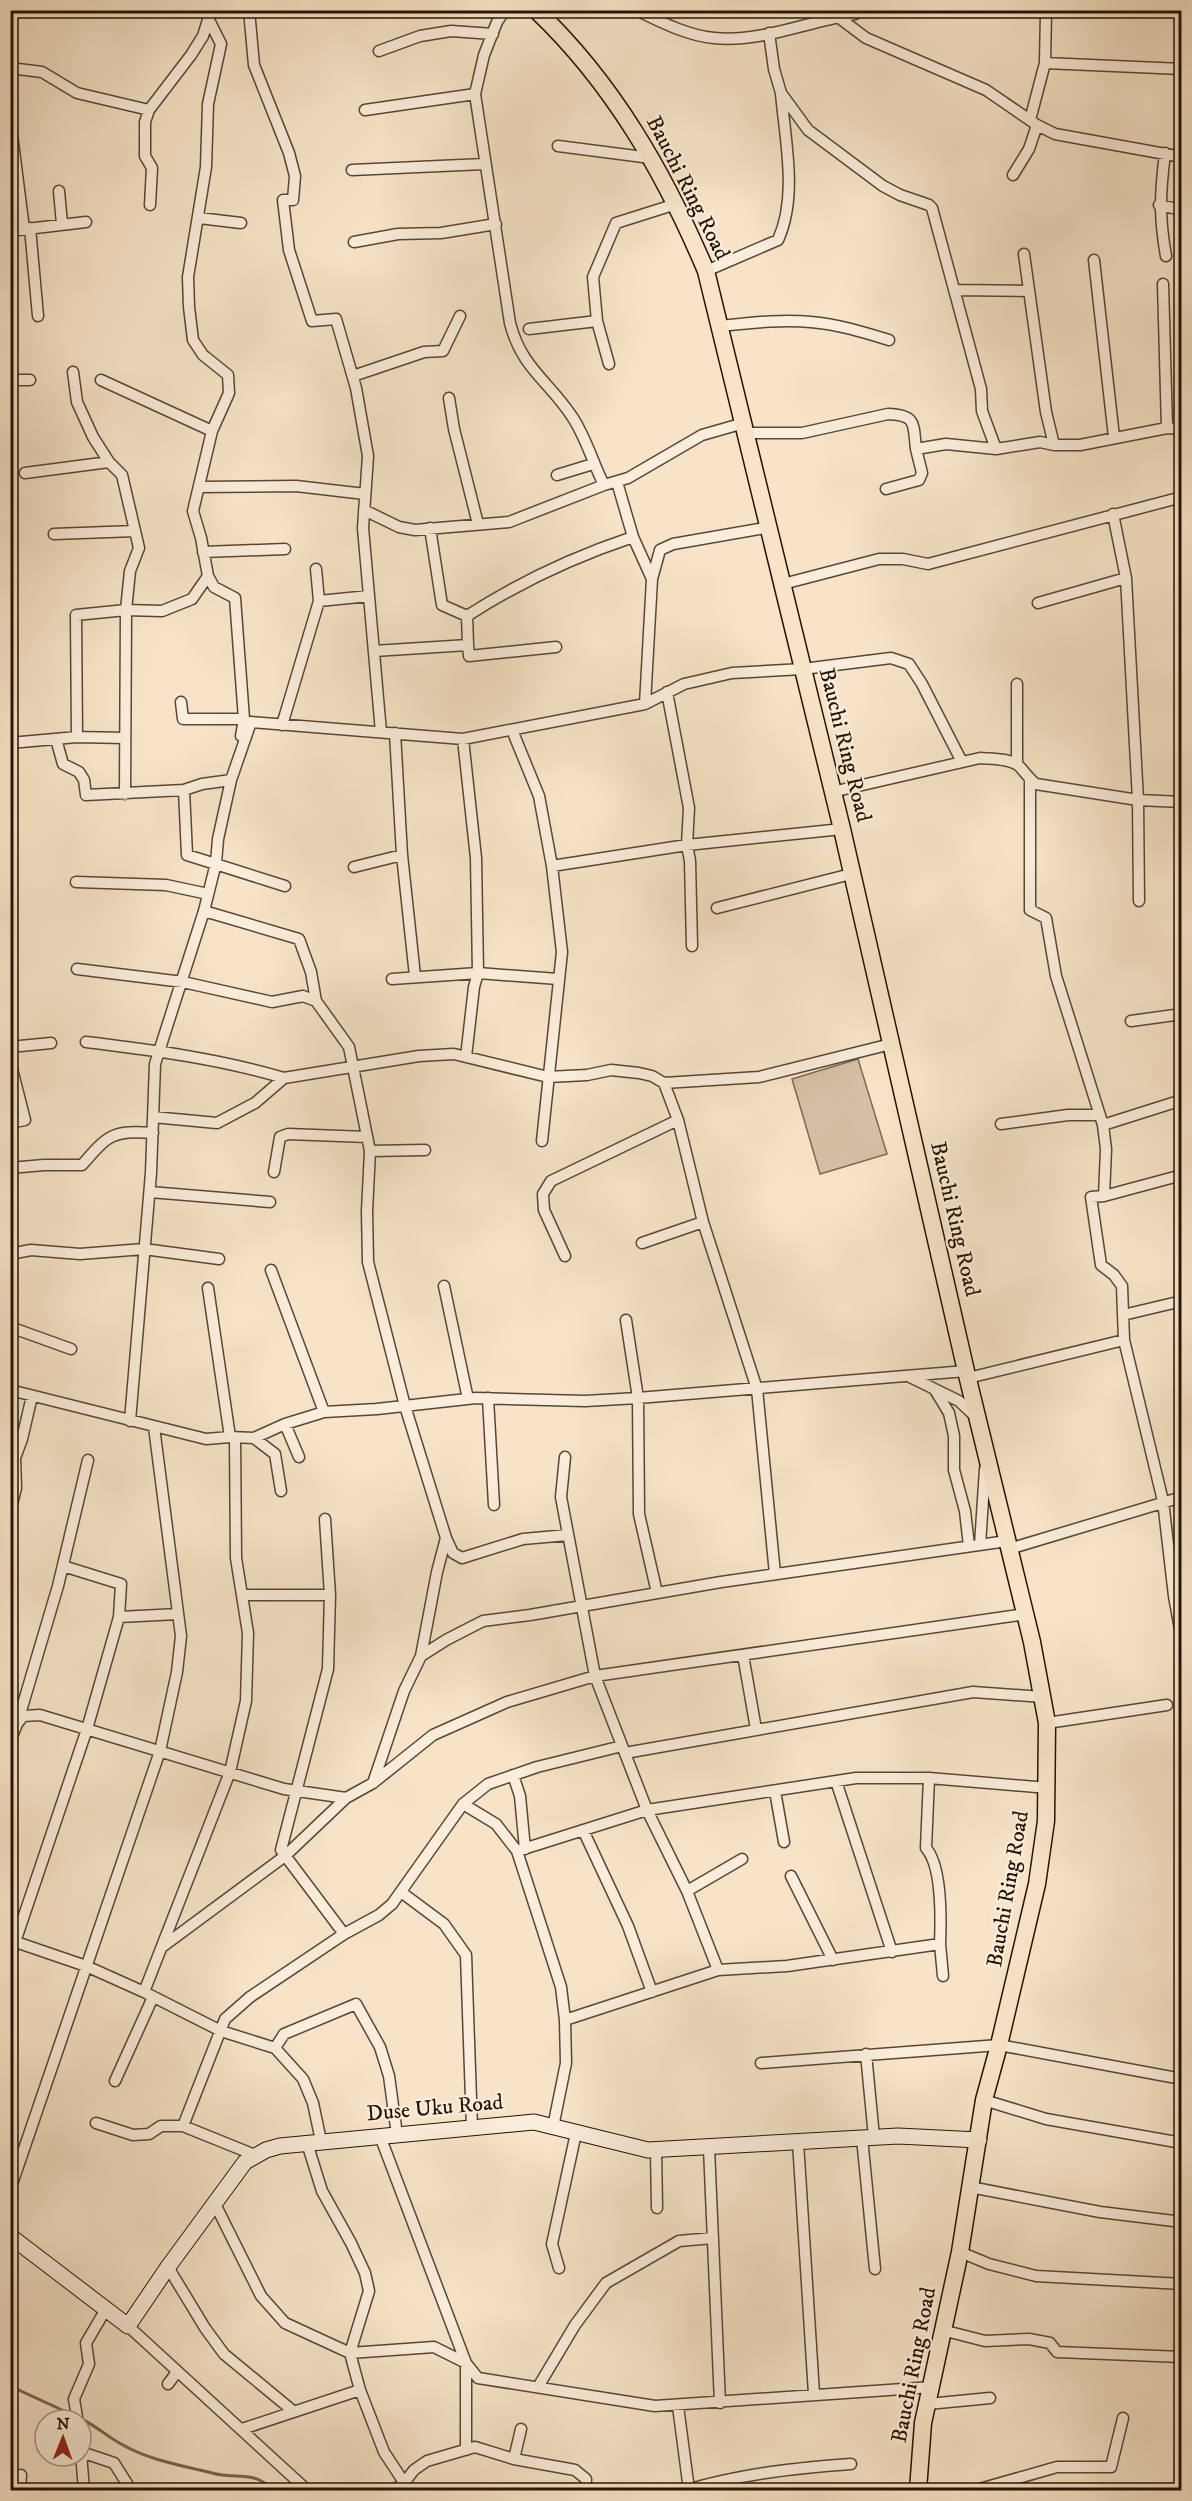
<svg xmlns="http://www.w3.org/2000/svg" width="1192" height="2501" font-family="'IM FELL DW Pica',serif">
	<rect width="100%" height="100%" fill="#f7e4c8"/>
	<filter id="stains"><feTurbulence type="fractalNoise" baseFrequency=".00333" numOctaves="4"/><feColorMatrix values="0 0 0 0 .2 0 0 0 0 .09 0 0 0 0 .02 0 0 0 .5 -.17"/></filter>
	<radialGradient id="worn" r=".72"><stop offset=".6" stop-color="#630" stop-opacity="0"/><stop offset="1" stop-color="#630" stop-opacity=".3"/></radialGradient>
	<path fill="#d3c0a6" stroke="#7c6953" stroke-width="1.5" d="M 858,1059 L 887,1154 L 820,1174 L 792,1079 Z"/>
	<g fill="none" stroke-linecap="round" stroke-linejoin="round">
		<path stroke="#79654f" stroke-width="3" d="M 10,2386 L 73,2415
			M 79,2418 C 96,2425 107,2437 123,2445 C 149,2460 183,2466 212,2473 C 236,2480 252,2469 273,2490"/>
		<defs>
			<path id="street" d="M 249,10 L 254,65 L 289,153 L 295,176 L 293,200 L 283,200 L 289,250 L 312,321 L 336,319 L 356,388 L 368,456 L 363,528 L 381,732
				M 505,10 L 497,22 L 484,55 L 475,94 L 510,323 C 521,368 550,382 573,418 C 586,438 593,463 604,485
				M 636,10 C 659,21 688,36 714,38 C 760,43 809,21 855,14 L 858,10
				M 838,17 L 866,38 L 986,90 L 1037,125 L 1055,134 L 1182,157
				M 208,18 L 221,44 L 208,104 L 206,167 L 188,277 L 189,307 L 193,340 L 203,355 L 228,375 L 229,393 L 212,431 L 193,511 L 201,538 L 208,576 L 214,587 L 235,598 L 244,719 L 241,736
				M 769,33 L 774,69 L 781,93 L 808,130 L 883,186 L 900,195 L 929,205 L 932,208 L 981,389 L 982,411 L 996,449
				M 379,51 L 420,36 L 451,31 L 493,34
				M 1045,63 L 1182,69
				M 10,68 L 42,72 L 77,93 L 149,110
				M 365,110 L 475,94
				M 10,119 L 24,229
				M 1030,120 L 1045,63 L 1046,12
				M 558,146 L 651,158
				M 1165,153 C 1160,193 1159,217 1166,256
				M 352,170 L 484,164
				M 1013,175 L 1029,149 L 1037,125
				M 59,191 L 62,224
				M 150,205 L 152,168 L 145,156 L 145,122 L 149,110 L 191,55 L 203,36 L 211,10
				M 1159,205 L 1182,210
				M 199,218 L 241,223
				M 30,228 L 38,316
				M 10,231 L 86,222
				M 354,242 L 398,234 L 441,233 L 496,224
				M 1024,254 L 1046,412 L 1054,445
				M 1094,260 L 1114,437
				M 706,271 L 778,240 C 798,196 785,140 781,93
				M 1163,284 L 1167,428
				M 954,290 L 1028,291
				M 721,326 C 750,323 781,319 811,322 C 837,324 863,332 889,340
				M 529,329 L 597,321
				M 609,364 L 597,321 L 593,277 L 616,223 L 676,204
				M 73,372 L 77,402 L 93,437 L 109,462 L 122,475 L 139,548 L 130,571 L 126,610 L 76,615 L 77,737
				M 353,376 L 424,352 L 443,351 L 460,316
				M 10,380 L 30,380
				M 101,380 L 212,431
				M 449,398 L 454,429 L 478,524
				M 747,433 L 802,433 L 888,414 C 917,415 913,424 916,449 C 918,457 920,465 922,473 L 919,480 L 886,489
				M 916,449 L 946,444 L 996,449 L 1040,442 L 1054,445 L 1080,445 L 1167,428 L 1182,429
				M 25,473 L 109,462
				M 557,475 L 593,464
				M 617,482 L 633,537 L 652,579 L 645,704
				M 199,487 L 296,486 L 365,494
				M 364,510 L 399,527 L 415,530 L 509,522 L 604,485 L 628,478 L 702,435 L 744,423
				M 1113,514 L 1126,578 L 1138,800 L 1139,901
				M 430,528 L 442,605 L 467,616
				M 54,534 L 135,531
				M 203,552 L 285,549
				M 316,569 L 319,601
				M 652,579 L 660,550 L 673,544 L 770,527
				M 783,584 L 879,559 L 903,559 L 928,564 L 1182,497
				M 1038,603 L 1126,578
				M 468,645 L 469,656 L 556,647
				M 374,651 L 468,645 L 467,616 C 518,583 576,556 633,537
				M 1017,684 L 1017,764
				M 667,692 L 689,808 L 687,845 L 690,861 L 692,946
				M 181,702 L 183,719 L 244,719
				M 282,725 L 319,601 L 369,596
				M 512,730 L 539,796 L 552,866 L 562,952 L 542,1141
				M 395,733 L 402,855 L 415,976
				M 56,739 L 63,764 L 79,772 L 84,780 L 86,795 L 184,790 L 202,784 L 231,780
				M 463,739 L 476,858 L 478,973 L 474,987 L 466,1057
				M 10,743 L 77,737 L 125,738
				M 1030,780 L 1030,910 L 1046,918 L 1056,976 L 1103,1125 L 1106,1149 L 1104,1196 L 1091,1197 L 1101,1265 L 1114,1275 L 1122,1286 L 1124,1340 L 1163,1501 L 1174,1596 L 1182,1640
				M 184,790 L 187,855 L 285,886
				M 832,792 L 980,758 C 991,759 1010,758 1019,766 C 1025,772 1029,779 1036,784 L 1138,800 L 1182,802
				M 125,794 L 126,610 L 162,611 L 192,599 L 208,576
				M 552,866 L 687,845 L 842,829
				M 354,867 L 402,855
				M 76,882 L 166,885 L 208,894
				M 717,908 L 851,874
				M 204,911 L 299,939 L 311,972 L 316,1001
				M 77,969 L 183,982 L 272,1002 L 303,996 L 316,1001 L 349,1047 L 370,1151 L 367,1211 L 368,1262 L 405,1406 L 446,1538 L 453,1553 L 462,1558 L 523,1539 L 568,1535
				M 392,979 L 478,973 L 558,979
				M 1131,1021 L 1182,1014
				M 86,1042 C 153,1050 220,1059 284,1078
				M 10,1047 L 51,1043
				M 10,1061 L 25,1120 L 10,1123
				M 664,1083 L 759,1077 L 891,1044
				M 153,1117 L 217,1123 L 255,1103 L 284,1078 L 419,1056 L 454,1054 L 548,1077 L 587,1075 L 611,1070 L 639,1073 L 652,1076 L 664,1083 L 678,1120 L 703,1222 L 757,1389 L 775,1574
				M 1001,1124 L 1068,1115 L 1100,1115
				M 1103,1125 L 1182,1100
				M 370,1151 L 425,1150
				M 10,1168 L 44,1165 L 82,1165 C 108,1135 112,1130 153,1133
				M 274,1172 L 280,1137 L 288,1134 L 367,1137
				M 150,1192 L 270,1202
				M 1104,1196 L 1182,1175
				M 642,1243 L 703,1222
				M 10,1254 L 31,1250 L 80,1254 L 144,1249 L 219,1259
				M 565,1256 L 544,1210 L 543,1194 L 551,1181 L 678,1120
				M 271,1270 L 324,1412
				M 444,1286 L 468,1399
				M 208,1288 L 230,1437
				M 1123,1315 L 1182,1301
				M 626,1320 L 638,1398 L 639,1514 L 657,1593
				M 10,1327 L 71,1349
				M 910,1377 L 959,1401 L 975,1416
				M 968,1378 L 1124,1340
				M 10,1390 L 206,1439 L 230,1437 L 254,1438 L 285,1424 L 324,1412 L 377,1409 L 476,1398 L 585,1401 L 638,1398 L 966,1371
				M 935,1390 L 949,1413 L 954,1436 L 954,1470 L 965,1511 L 969,1546
				M 488,1398 L 494,1505
				M 130,1421 L 151,1173 L 155,1064 L 204,911 L 216,863 L 218,839 L 231,780 L 251,722 L 463,739 L 645,704 L 684,684 L 732,673 L 803,669 L 891,658 L 909,664 L 922,684 L 962,762
				M 285,1424 L 299,1457
				M 254,1438 L 275,1454 L 281,1491
				M 565,1457 L 561,1497 L 595,1676 L 647,1810 L 687,1891 L 718,1970
				M 10,1512 L 16,1488 L 15,1458 L 22,1439 L 32,1396
				M 325,1519 L 330,1595 L 328,1669 L 281,1850 L 344,1934
				M 980,1545 L 985,1469
				M 1009,1549 L 1182,1497
				M 63,1566 L 121,1584 L 119,1617
				M 243,1595 L 330,1595
				M 743,1655 L 756,1729
				M 421,1656 L 446,1640 L 483,1621 L 530,1615 L 721,1582 L 1007,1541
				M 18,1721 L 58,1586 L 88,1460
				M 1047,1723 L 1167,1705
				M 10,1742 L 17,1724 L 23,1716 L 40,1715 L 284,1789 L 346,1798 L 373,1783 L 433,1735 L 507,1702 L 595,1676 L 1026,1614
				M 625,1753 L 973,1692 L 1043,1697
				M 513,1775 L 520,1796 L 525,1849
				M 836,1781 L 892,1952
				M 373,1783 L 404,1691 L 421,1656 L 437,1572 L 446,1538
				M 775,1791 L 784,1842
				M 463,1804 L 496,1824 L 517,1851 L 561,1987 L 565,2020 L 566,2063 L 553,2127
				M 583,1830 L 628,1926 L 652,1992
				M 517,1851 L 647,1810 L 856,1778 L 929,1778 L 1048,1788
				M 791,1876 L 833,1960
				M 687,1891 L 742,1859
				M 401,1892 L 444,1924 L 466,1955 L 472,2128
				M 10,1940 L 86,1966 L 144,1992 L 221,2031 L 275,2048 L 303,2079 L 313,2103 L 321,2141
				M 940,1944 L 943,1976
				M 162,1947 L 285,1856 L 346,1798
				M 10,1957 L 87,1729 L 119,1617 L 178,1614
				M 144,1992 L 230,1772 L 246,1701 L 248,1633 L 236,1558 L 235,1438
				M 565,2020 L 718,1970 L 787,1966 L 940,1944 C 941,1920 942,1866 926,1848 L 929,1778
				M 275,2048 L 284,2034 L 356,2004 L 380,2047 L 389,2076 L 397,2135
				M 866,2054 L 874,2137
				M 761,2063 L 999,2045 L 1182,2079
				M 115,2081 L 153,1997
				M 984,2100 L 1046,2119 L 1182,2143
				M 96,2123 L 133,2135 L 149,2134 L 161,2126 L 183,2126 L 255,2155
				M 183,2126 L 225,2019 L 250,1997 L 344,1934 L 379,1915 L 392,1904 L 463,1804 L 488,1784 L 537,1767 L 622,1746
				M 380,2136 L 466,2363 L 478,2378 L 655,2406 L 932,2387
				M 862,2138 L 875,2269
				M 798,2142 L 814,2394
				M 307,2143 L 322,2191 L 351,2243 L 365,2273 L 369,2291 L 350,2353 L 360,2390 L 384,2452 L 409,2490
				M 709,2148 L 720,2403
				M 656,2150 L 657,2208
				M 970,2187 L 1100,2212 L 1182,2222
				M 10,2190 L 160,1751 L 177,1672 L 181,1636 L 154,1427
				M 215,2204 L 261,2296 L 285,2323 L 350,2353 L 434,2347 L 466,2363 L 466,2450
				M 960,2252 L 989,2264 L 1036,2276 L 1182,2284
				M 168,2267 L 205,2328 L 224,2354 L 293,2411
				M 559,2268 L 552,2244 L 576,2133
				M 128,2326 L 307,2490
				M 942,2330 L 985,2341 L 1029,2339 L 1050,2343 L 1057,2352 L 1182,2357
				M 168,2384 L 177,2372
				M 538,2387 L 575,2325 L 606,2283 L 679,2241 L 713,2238
				M 928,2404 L 990,2398
				M 678,2406 L 689,2490
				M 73,2420 L 77,2417 L 74,2399 L 89,2364 L 86,2343 L 106,2309
				M 242,2429 L 360,2390
				M 81,2452 L 114,2463 L 131,2490
				M 81,2453 L 84,2490
				M 514,2459 L 521,2429
				M 10,2478 L 21,2475 L 20,2490
				M 393,2490 L 404,2483 L 414,2470 L 427,2461 L 475,2447 L 514,2459 L 575,2470 L 586,2479 L 585,2490
				M 687,2490 C 741,2474 795,2468 851,2464
				M 976,2490 L 1057,2467 L 1111,2467 L 1123,2418"/>
			<path id="secondary" d="M 10,2236 L 128,2326 L 168,2267 L 245,2162 L 266,2150 L 280,2146 L 534,2122 L 648,2150 L 898,2136 L 979,2140"/>
			<path id="primary" d="M 536,10 C 613,83 665,174 706,271 L 842,829 L 966,1371 L 1032,1642 L 1047,1723 L 1046,1821 L 1037,1884 L 999,2045 L 984,2100 L 960,2252 L 923,2423 L 918,2490"/>
		</defs>
		<use href="#street" stroke="#5a4632" stroke-width="13"/>
		<use href="#secondary" stroke="#261200" stroke-width="17"/>
		<use href="#primary" stroke="#261200" stroke-width="19"/>
		<use href="#street" stroke="#faeddb" stroke-width="10"/>
		<use href="#secondary" stroke="#faeddb" stroke-width="15"/>
		<use href="#primary" stroke="#f7e4c8" stroke-width="16"/>
	</g>
	<g text-anchor="middle" dominant-baseline="central" stroke-width="4.5" stroke-linejoin="round" paint-order="stroke">
		<g font-size="22" fill="#261200" stroke="#faeddb">
			<text transform="translate(688 188) rotate(63)">Bauchi Ring Road</text>
			<text transform="translate(845 745) rotate(76)">Bauchi Ring Road</text>
			<text transform="translate(955 1219) rotate(77)">Bauchi Ring Road</text>
			<text transform="translate(1008 1889) rotate(-80)">Bauchi Ring Road</text>
			<text transform="translate(435 2108) rotate(-5)">Duse Uku Road</text>
			<text transform="translate(914 2365) rotate(-79)">Bauchi Ring Road</text>
		</g>
	</g>
	<rect width="1192" height="2501" fill="none" stroke="#f7e4c8" stroke-width="36"/>
	<rect x="12" y="12" width="1168" height="2477" fill="none" stroke="#261200" stroke-width="3"/>
	<rect x="18" y="18" width="1156" height="2465" fill="none" stroke="#261200" stroke-width="1.5"/>
	<g transform="translate(63 2438) rotate(1)"><circle r="28" fill="#faeddb" stroke="#a59583" stroke-width="1.5"/>
	<path d="M0-4.5L10 22L0 15L-10 22Z" fill="#8f2418"/>
	<text y="-9" font-size="16" font-weight="bold" text-anchor="middle" fill="#261200">N</text>
	</g>
	<rect width="100%" height="100%" filter="url(#stains)"/>
	<rect width="100%" height="100%" fill="url(#worn)"/>
</svg>
